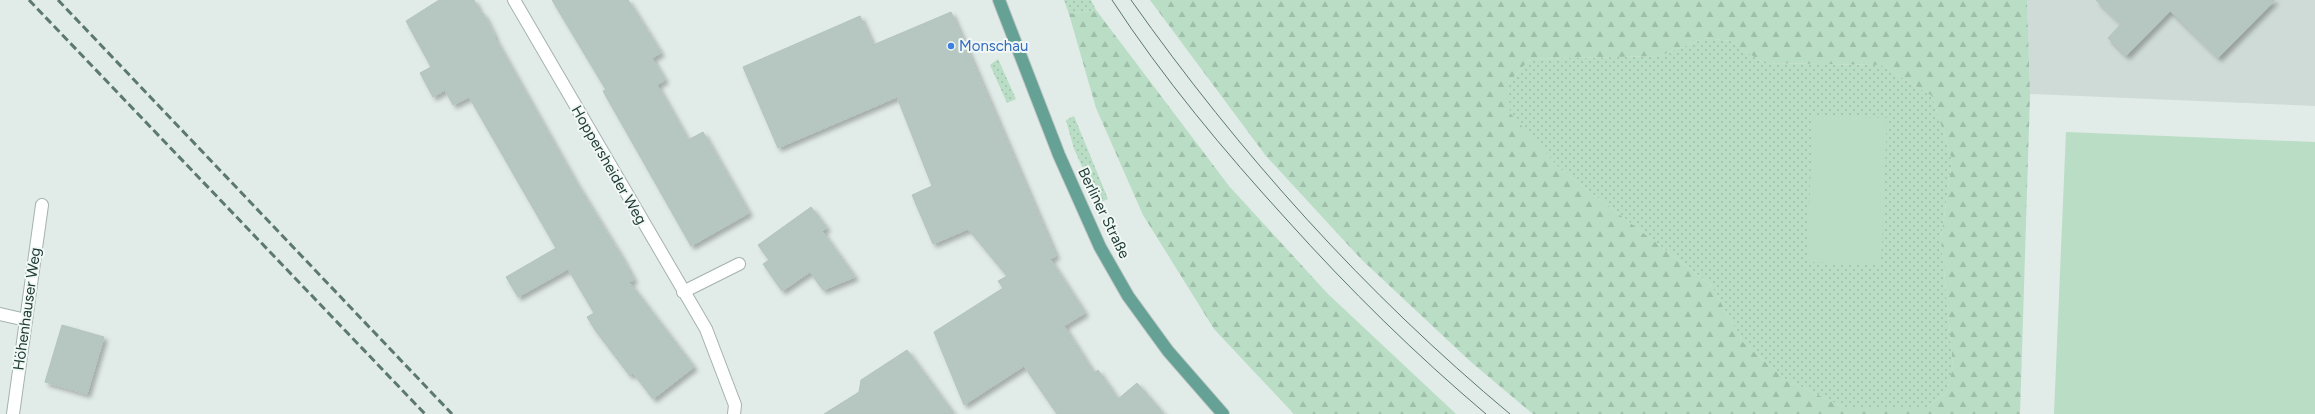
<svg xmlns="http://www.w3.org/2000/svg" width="2315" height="414" font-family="Figtree,sans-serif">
	<defs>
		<pattern id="grass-dots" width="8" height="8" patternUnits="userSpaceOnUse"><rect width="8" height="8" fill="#b9ddc5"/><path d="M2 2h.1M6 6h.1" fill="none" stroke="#9fbfaa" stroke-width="1.8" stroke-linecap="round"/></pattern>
		<pattern id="forest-firs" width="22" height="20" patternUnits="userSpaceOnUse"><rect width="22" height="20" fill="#b9ddc5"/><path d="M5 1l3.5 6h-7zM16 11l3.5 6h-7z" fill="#9fbfaa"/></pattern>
		<filter id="shadow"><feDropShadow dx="3.5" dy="3.5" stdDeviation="2" flood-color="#0004"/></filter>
	</defs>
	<rect width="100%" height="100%" fill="#e1ebe7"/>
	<path fill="#cfdbd6" d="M 2027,0 L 2315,0 L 2315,106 L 2030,94 Z"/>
	<path fill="url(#grass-dots)" d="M 1064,0 L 1091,0 L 1096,10 L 1069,14 Z
		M 1706,38 L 1731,41 L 1763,63 L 1881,65 L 1932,96 L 1952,160 L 1941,238 L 1953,366 L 1947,392 L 1926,408 L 1845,408 L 1785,379 L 1743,342 L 1711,285 L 1559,168 L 1509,113 L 1508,83 L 1530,59 L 1659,56 Z
		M 998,59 L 1016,99 L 1007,103 L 990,65 Z
		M 1074,116 L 1108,199 L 1099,203 L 1074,149 L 1066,120 Z"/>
	<path fill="url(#forest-firs)" fill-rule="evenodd" d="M 1150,0 L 2027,0 L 2030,94 L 2020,414 L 1533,414 L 1471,362 L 1362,260 L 1266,156 ZM 1706,38 L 1731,41 L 1763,63 L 1881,65 L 1932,96 L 1952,160 L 1941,238 L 1953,366 L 1947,392 L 1926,408 L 1845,408 L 1785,379 L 1743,342 L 1711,285 L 1559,168 L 1510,113 L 1508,83 L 1530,59 L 1659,56 Z
		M 1096,10 L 1229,186 L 1328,294 L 1456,414 L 1294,414 L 1214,329 L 1143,215 L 1096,108 L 1069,14 Z"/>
	<path fill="#b9ddc5" d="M 1813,115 L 1887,118 L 1881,265 L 1807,262 Z
		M 2066,132 L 2315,142 L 2315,414 L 2054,414 Z"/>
	<path fill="#b6c6c0" stroke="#b3c5be" filter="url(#shadow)" d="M 439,0 L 474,0 L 481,14 L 483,13 L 495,37 L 494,37 L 575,181 L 621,256 L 634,280 L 629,282 L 694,367 L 653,399 L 633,373 L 630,376 L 595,330 L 587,317 L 594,313 L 568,269 L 518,297 L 506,277 L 556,248 L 469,97 L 453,105 L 445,90 L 433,97 L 420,73 L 431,67 L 406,21 Z
		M 552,0 L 628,0 L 661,53 L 652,58 L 665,80 L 657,85 L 688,140 L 703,132 L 749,213 L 691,246 L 603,91 L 606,90 Z
		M 2096,0 L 2275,0 L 2218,58 L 2170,11 L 2126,56 L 2108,38 L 2121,24 Z
		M 951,12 L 1056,256 L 1050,259 L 1085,313 L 1064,326 L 1094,373 L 1098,370 L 1118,399 L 1137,383 L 1164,414 L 1057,414 L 1024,366 L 964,405 L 934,332 L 1003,288 L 998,281 L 1007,276 L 968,229 L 933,244 L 912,195 L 932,186 L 897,97 L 778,148 L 743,67 L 860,16 L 873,45 Z
		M 811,207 L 827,228 L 822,231 L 855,277 L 823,290 L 810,272 L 782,291 L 763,264 L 769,260 L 758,245 Z
		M 62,325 L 104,337 L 87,394 L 45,382 Z
		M 907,350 L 954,414 L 824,414 L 859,392 L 861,380 Z"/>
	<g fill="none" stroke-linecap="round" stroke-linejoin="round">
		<defs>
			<path id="minor" d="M 514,0 L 706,329 L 735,405 L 734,414
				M 683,292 L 739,264
				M 0,314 L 26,320
				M 13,414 L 42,205"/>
			<path id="major" d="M 999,0 L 1059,155 L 1100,247 L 1128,296 L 1168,351 L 1223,414"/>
		</defs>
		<use href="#minor" stroke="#a4b3ae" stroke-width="14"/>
		<use href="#major" stroke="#c1c8c7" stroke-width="14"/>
		<use href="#minor" stroke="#fff" stroke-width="12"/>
		<use href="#major" stroke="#65a195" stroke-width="12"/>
		<path stroke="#5b7871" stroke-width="1" d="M 1112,0 C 1163,78 1224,151 1287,220 C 1349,289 1415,354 1486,414
			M 1131,0 C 1240,154 1365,293 1510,414"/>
		<path stroke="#5b7871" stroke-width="3" stroke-dasharray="8 4" stroke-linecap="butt" d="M 29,0 L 425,414
			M 58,0 L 452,414"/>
	</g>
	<circle fill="#3f7fe0" stroke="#f1f8f5" stroke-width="1.5" cx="951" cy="46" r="4"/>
	<g text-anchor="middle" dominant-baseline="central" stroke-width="4" stroke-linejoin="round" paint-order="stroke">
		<g font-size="15" fill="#366cbe" stroke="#f1f8f5" text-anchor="start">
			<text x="959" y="46">Monschau</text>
		</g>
		<g font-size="15" fill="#213c36" stroke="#f1f8f5">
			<text transform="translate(609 165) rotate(60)">Hoppersheider Weg</text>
			<text transform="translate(1104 213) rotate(64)">Berliner Straße</text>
			<text transform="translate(27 309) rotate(-82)">Höhenhauser Weg</text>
		</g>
	</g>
</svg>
